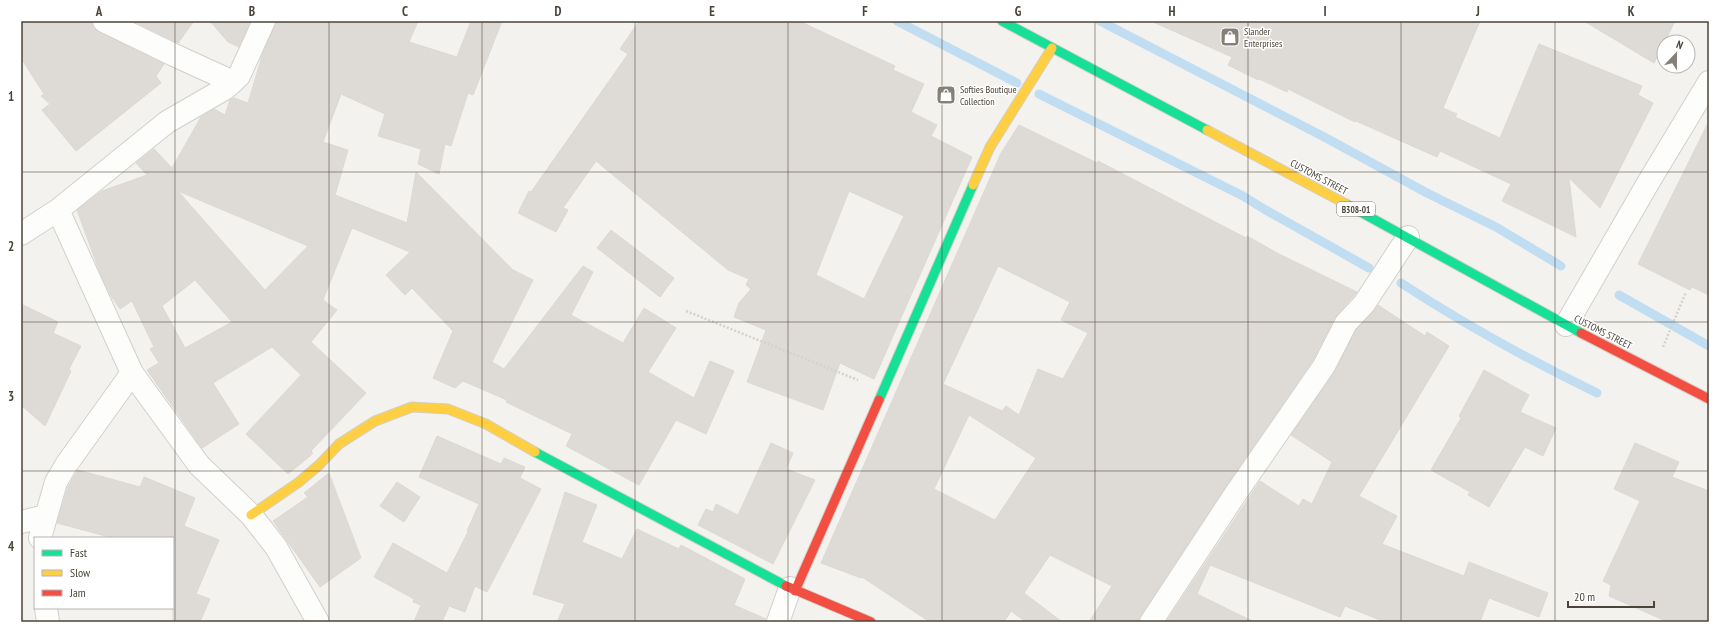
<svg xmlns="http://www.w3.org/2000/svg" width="1730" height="643" font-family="'PT Sans Narrow',sans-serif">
	<rect width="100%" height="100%" fill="#f4f2ee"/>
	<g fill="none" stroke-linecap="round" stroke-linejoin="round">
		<path stroke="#c0ddf1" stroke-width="9" d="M 897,21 L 1017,83
			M 1100,21 L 1328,139 L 1427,193 L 1496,227 L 1561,266
			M 1039,94 L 1243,196 L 1264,209 L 1369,268
			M 1401,283 C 1464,324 1529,360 1597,393
			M 1619,295 L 1709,346"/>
	</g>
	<path fill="#dedbd6" stroke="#dcd9d4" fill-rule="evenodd" d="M 21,21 L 92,21 L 93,28 L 99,32 L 164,64 L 156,76 L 161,83 L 76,151 L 42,110 L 50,104 L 41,96 L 44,94 L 21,58 Z
		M 133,21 L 194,21 L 178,43 Z
		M 210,21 L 250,21 L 239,47 L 228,42 Z
		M 276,21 L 418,21 L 409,42 L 457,57 L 471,21 L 502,21 L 473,95 L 468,93 L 451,146 L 445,144 L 439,174 L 418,164 L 421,149 L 378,136 L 385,114 L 341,94 L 323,142 L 348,150 L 335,195 L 407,223 L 416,172 L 513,270 L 533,280 L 492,362 L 504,369 L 583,266 L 593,272 L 571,315 L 623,343 L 644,308 L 676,328 L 648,372 L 694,398 L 710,361 L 734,371 L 706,434 L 676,420 L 639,485 L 566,446 L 572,434 L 506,402 L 507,400 L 463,381 L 455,388 L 433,378 L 453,331 L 412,288 L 405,295 L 386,275 L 410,252 L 352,228 L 323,300 L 337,310 L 311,342 L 366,393 L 311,451 L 313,453 L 310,456 L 288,474 L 246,434 L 301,375 L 272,347 L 213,383 L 239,424 L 202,448 L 147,370 L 159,363 L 150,349 L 154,347 L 132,301 L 120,309 L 111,296 L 100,273 L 77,210 L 102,191 L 147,175 L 136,163 L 154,149 L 172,168 L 201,117 L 214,109 L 225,115 L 230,100 L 234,98 L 248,103 L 262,56 ZM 178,191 L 308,246 L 265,290 ZM 195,280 L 232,322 L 185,348 L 162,306 Z
		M 639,21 L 799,21 L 895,66 L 893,70 L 924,84 L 911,112 L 937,125 L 931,136 L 972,157 L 874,379 L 840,363 L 823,410 L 747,382 L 766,330 L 734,317 L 739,303 L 751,289 L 746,285 L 749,279 L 728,270 L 596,161 L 563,208 L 568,210 L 556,232 L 518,213 L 529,191 L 531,192 L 628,54 L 620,49 ZM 849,191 L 904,216 L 864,299 L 816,275 Z
		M 1151,21 L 1480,21 L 1443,108 L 1457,114 L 1455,117 L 1500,138 L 1539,44 L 1642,86 L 1638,95 L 1653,103 L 1600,208 L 1569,178 L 1576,237 L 1502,201 L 1511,184 L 1440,151 L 1437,157 L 1356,121 L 1355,122 L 1288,89 L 1287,92 L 1259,79 L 1258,80 L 1228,65 L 1232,57 Z
		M 1584,21 L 1675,21 L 1654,63 Z
		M 1709,121 L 1709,295 L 1692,287 L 1690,290 L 1638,264 Z
		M 1019,125 L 1097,163 L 1098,161 L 1246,238 L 1247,236 L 1279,254 L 1357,292 L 1335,317 L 1313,360 L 1224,489 L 1141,615 L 1139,622 L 1089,622 L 1112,586 L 1050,555 L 1024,593 L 1062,622 L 1026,622 L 1011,611 L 1004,622 L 930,622 L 862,577 L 861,578 L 821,563 L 1001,153 ZM 998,266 L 1070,302 L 1061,320 L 1088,333 L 1063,379 L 1038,369 L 1019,415 L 1006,406 L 1002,411 L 943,384 ZM 969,415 L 1036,458 L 995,520 L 934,489 Z
		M 611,230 L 674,278 L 660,297 L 597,248 Z
		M 21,304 L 58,322 L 53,333 L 81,346 L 69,369 L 71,371 L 45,426 L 21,405 Z
		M 1378,305 L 1425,336 L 1427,332 L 1449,346 L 1359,496 L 1397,516 L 1382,544 L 1464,576 L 1469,562 L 1548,593 L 1539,617 L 1489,598 L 1480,622 L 1385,622 L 1345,606 L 1340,617 L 1210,565 L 1197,594 L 1254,622 L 1166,622 L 1260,481 L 1299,506 L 1303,499 L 1312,504 L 1332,462 L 1291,435 L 1334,373 L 1356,330 Z
		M 1484,370 L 1529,395 L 1520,412 L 1556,428 L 1543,456 L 1525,447 L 1489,507 L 1468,495 L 1470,492 L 1431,470 L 1461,418 L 1459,416 Z
		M 437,436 L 501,464 L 504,458 L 525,467 L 520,478 L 541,489 L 487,592 L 475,586 L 465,612 L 449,606 L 442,622 L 414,622 L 421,605 L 413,602 L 414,599 L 374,577 L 393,543 L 447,573 L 468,532 L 467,531 L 479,504 L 419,477 Z
		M 771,443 L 793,453 L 786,469 L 815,480 L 773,564 L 698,525 L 706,509 L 713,512 L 716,504 L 738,515 Z
		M 1635,443 L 1679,462 L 1672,477 L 1709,491 L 1709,622 L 1668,622 L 1609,596 L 1611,585 L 1603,581 L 1640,501 L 1614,489 Z
		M 78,470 L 140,487 L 144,477 L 195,498 L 184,526 L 219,540 L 196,594 L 210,599 L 200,622 L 173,622 L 173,538 L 113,538 L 57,523 L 68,487 Z
		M 329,473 L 361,558 L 320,587 L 273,521 L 308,497 L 304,493 Z
		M 397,482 L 420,497 L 404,522 L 380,506 Z
		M 565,492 L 597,505 L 582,542 L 622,559 L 637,529 L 679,549 L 681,545 L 745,579 L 734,605 L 766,619 L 766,622 L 557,622 L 565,604 L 533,594 Z"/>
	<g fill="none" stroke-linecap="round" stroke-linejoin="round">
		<defs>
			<path id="street" d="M 104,21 L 174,55 L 233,82
				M 58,210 L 132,373 L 199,465 L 251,515 L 276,547 L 318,622
				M 21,234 L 58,210 L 167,122 L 226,88 L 239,76 L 264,21
				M 1566,325 L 1648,183 L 1709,82
				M 21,522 L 46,516
				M 40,538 L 56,482 L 66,465 L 132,373
				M 46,608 L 48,622
				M 778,622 L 790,588
				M 1151,622 L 1234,496 L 1324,366 L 1346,323 L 1364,304 L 1408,237"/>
			<path id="fast" d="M 1002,21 L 1207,130
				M 1346,204 L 1581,333
				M 879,400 L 973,185
				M 535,452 L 786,586"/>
			<path id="slow" d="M 1207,130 L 1346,204
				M 973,185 L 990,147 L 1052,48
				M 251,515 L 299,482 L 319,465 L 339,444 L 375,421 L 412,407 L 448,409 L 486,424 L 535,452"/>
			<path id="jam" d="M 1581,333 L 1709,399
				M 786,586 L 871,622
				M 795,591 L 879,400"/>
		</defs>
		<use href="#street" stroke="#d2d0cb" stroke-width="24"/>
		<use href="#fast" stroke="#d3cfc5" stroke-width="11"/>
		<use href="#slow" stroke="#d3cfc5" stroke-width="11"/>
		<use href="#jam" stroke="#d3cfc5" stroke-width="11"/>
		<path stroke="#d3d2cc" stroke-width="2.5" stroke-dasharray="2 2" stroke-linecap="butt" d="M 686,311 L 858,380
			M 1663,347 L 1686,292"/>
		<use href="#street" stroke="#fdfdfc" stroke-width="22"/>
		<use href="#fast" stroke="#16e098" stroke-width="9"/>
		<use href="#slow" stroke="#ffcf43" stroke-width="9"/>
		<use href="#jam" stroke="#f24e42" stroke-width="9"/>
	</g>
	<path fill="none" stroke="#4b4439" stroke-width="1" stroke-opacity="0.55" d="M 175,21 L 175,622M 329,21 L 329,622M 482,21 L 482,622M 635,21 L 635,622M 788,21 L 788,622M 942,21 L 942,622M 1095,21 L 1095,622M 1248,21 L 1248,622M 1401,21 L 1401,622M 1555,21 L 1555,622M 21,172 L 1709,172M 21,322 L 1709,322M 21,471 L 1709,471"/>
	<defs>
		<symbol id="shop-square" viewBox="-11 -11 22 22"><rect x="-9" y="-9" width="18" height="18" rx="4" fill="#868178" stroke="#fff"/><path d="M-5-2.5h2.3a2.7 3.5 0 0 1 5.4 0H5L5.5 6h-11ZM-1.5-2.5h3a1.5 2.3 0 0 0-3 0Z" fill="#fff"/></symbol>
	</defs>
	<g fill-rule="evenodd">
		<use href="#shop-square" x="1219" y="26" width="22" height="22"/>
		<use href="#shop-square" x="935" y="84" width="22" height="22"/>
	</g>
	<g text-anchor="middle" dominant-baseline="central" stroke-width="3" stroke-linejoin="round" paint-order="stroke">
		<rect fill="#fff" stroke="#817c74" stroke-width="1" x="1337" y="202" width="38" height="14" rx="3"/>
		<g font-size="9" font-weight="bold" fill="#4b4439">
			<text x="1356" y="209">B308-01</text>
		</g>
		<g font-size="10" fill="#4b4439" stroke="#fff" text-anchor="start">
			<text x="1244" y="31">Slander<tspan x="1244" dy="12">Enterprises</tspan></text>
			<text x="960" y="89">Softies Boutique<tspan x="960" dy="12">Collection</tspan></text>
		</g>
		<g font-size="10" fill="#4b4439" stroke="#fff">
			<text transform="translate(1319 177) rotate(28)">CUSTOMS STREET</text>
			<text transform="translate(1603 332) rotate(27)">CUSTOMS STREET</text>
		</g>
	</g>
	<rect width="1730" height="643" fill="none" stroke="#ffffff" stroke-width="44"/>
	<rect x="34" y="537" width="140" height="72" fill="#ffffff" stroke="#b7b4b0"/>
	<rect x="42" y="550" width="20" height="6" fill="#16e098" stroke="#b7b4b0"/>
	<text x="70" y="557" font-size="12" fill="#4b4439">Fast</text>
	<rect x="42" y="570" width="20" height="6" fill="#ffcf43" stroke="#b7b4b0"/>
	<text x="70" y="577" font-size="12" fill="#4b4439">Slow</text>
	<rect x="42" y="590" width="20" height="6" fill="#f24e42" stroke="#b7b4b0"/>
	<text x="70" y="597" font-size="12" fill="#4b4439">Jam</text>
	<g transform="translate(1676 54) rotate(22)"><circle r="19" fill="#ffffff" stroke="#b7b4b0"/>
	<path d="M0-3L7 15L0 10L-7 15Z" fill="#868178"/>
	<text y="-6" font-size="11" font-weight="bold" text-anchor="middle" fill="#4b4439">N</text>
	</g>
	<path d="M1568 601v6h86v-6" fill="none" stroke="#4b4439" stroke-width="2"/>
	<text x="1574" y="601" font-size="12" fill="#4b4439" stroke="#ffffff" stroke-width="3" paint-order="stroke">20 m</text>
	<rect x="22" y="22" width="1686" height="599" fill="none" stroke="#4b4439" stroke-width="1.5"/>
	<g font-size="13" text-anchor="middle" font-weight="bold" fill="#4b4439">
		<text x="99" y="16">A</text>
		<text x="252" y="16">B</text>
		<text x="405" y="16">C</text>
		<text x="558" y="16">D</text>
		<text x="712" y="16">E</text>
		<text x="865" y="16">F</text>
		<text x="1018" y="16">G</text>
		<text x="1172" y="16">H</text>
		<text x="1325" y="16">I</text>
		<text x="1478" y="16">J</text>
		<text x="1631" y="16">K</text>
		<text x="11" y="101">1</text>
		<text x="11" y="251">2</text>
		<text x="11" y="401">3</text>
		<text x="11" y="551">4</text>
	</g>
</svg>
